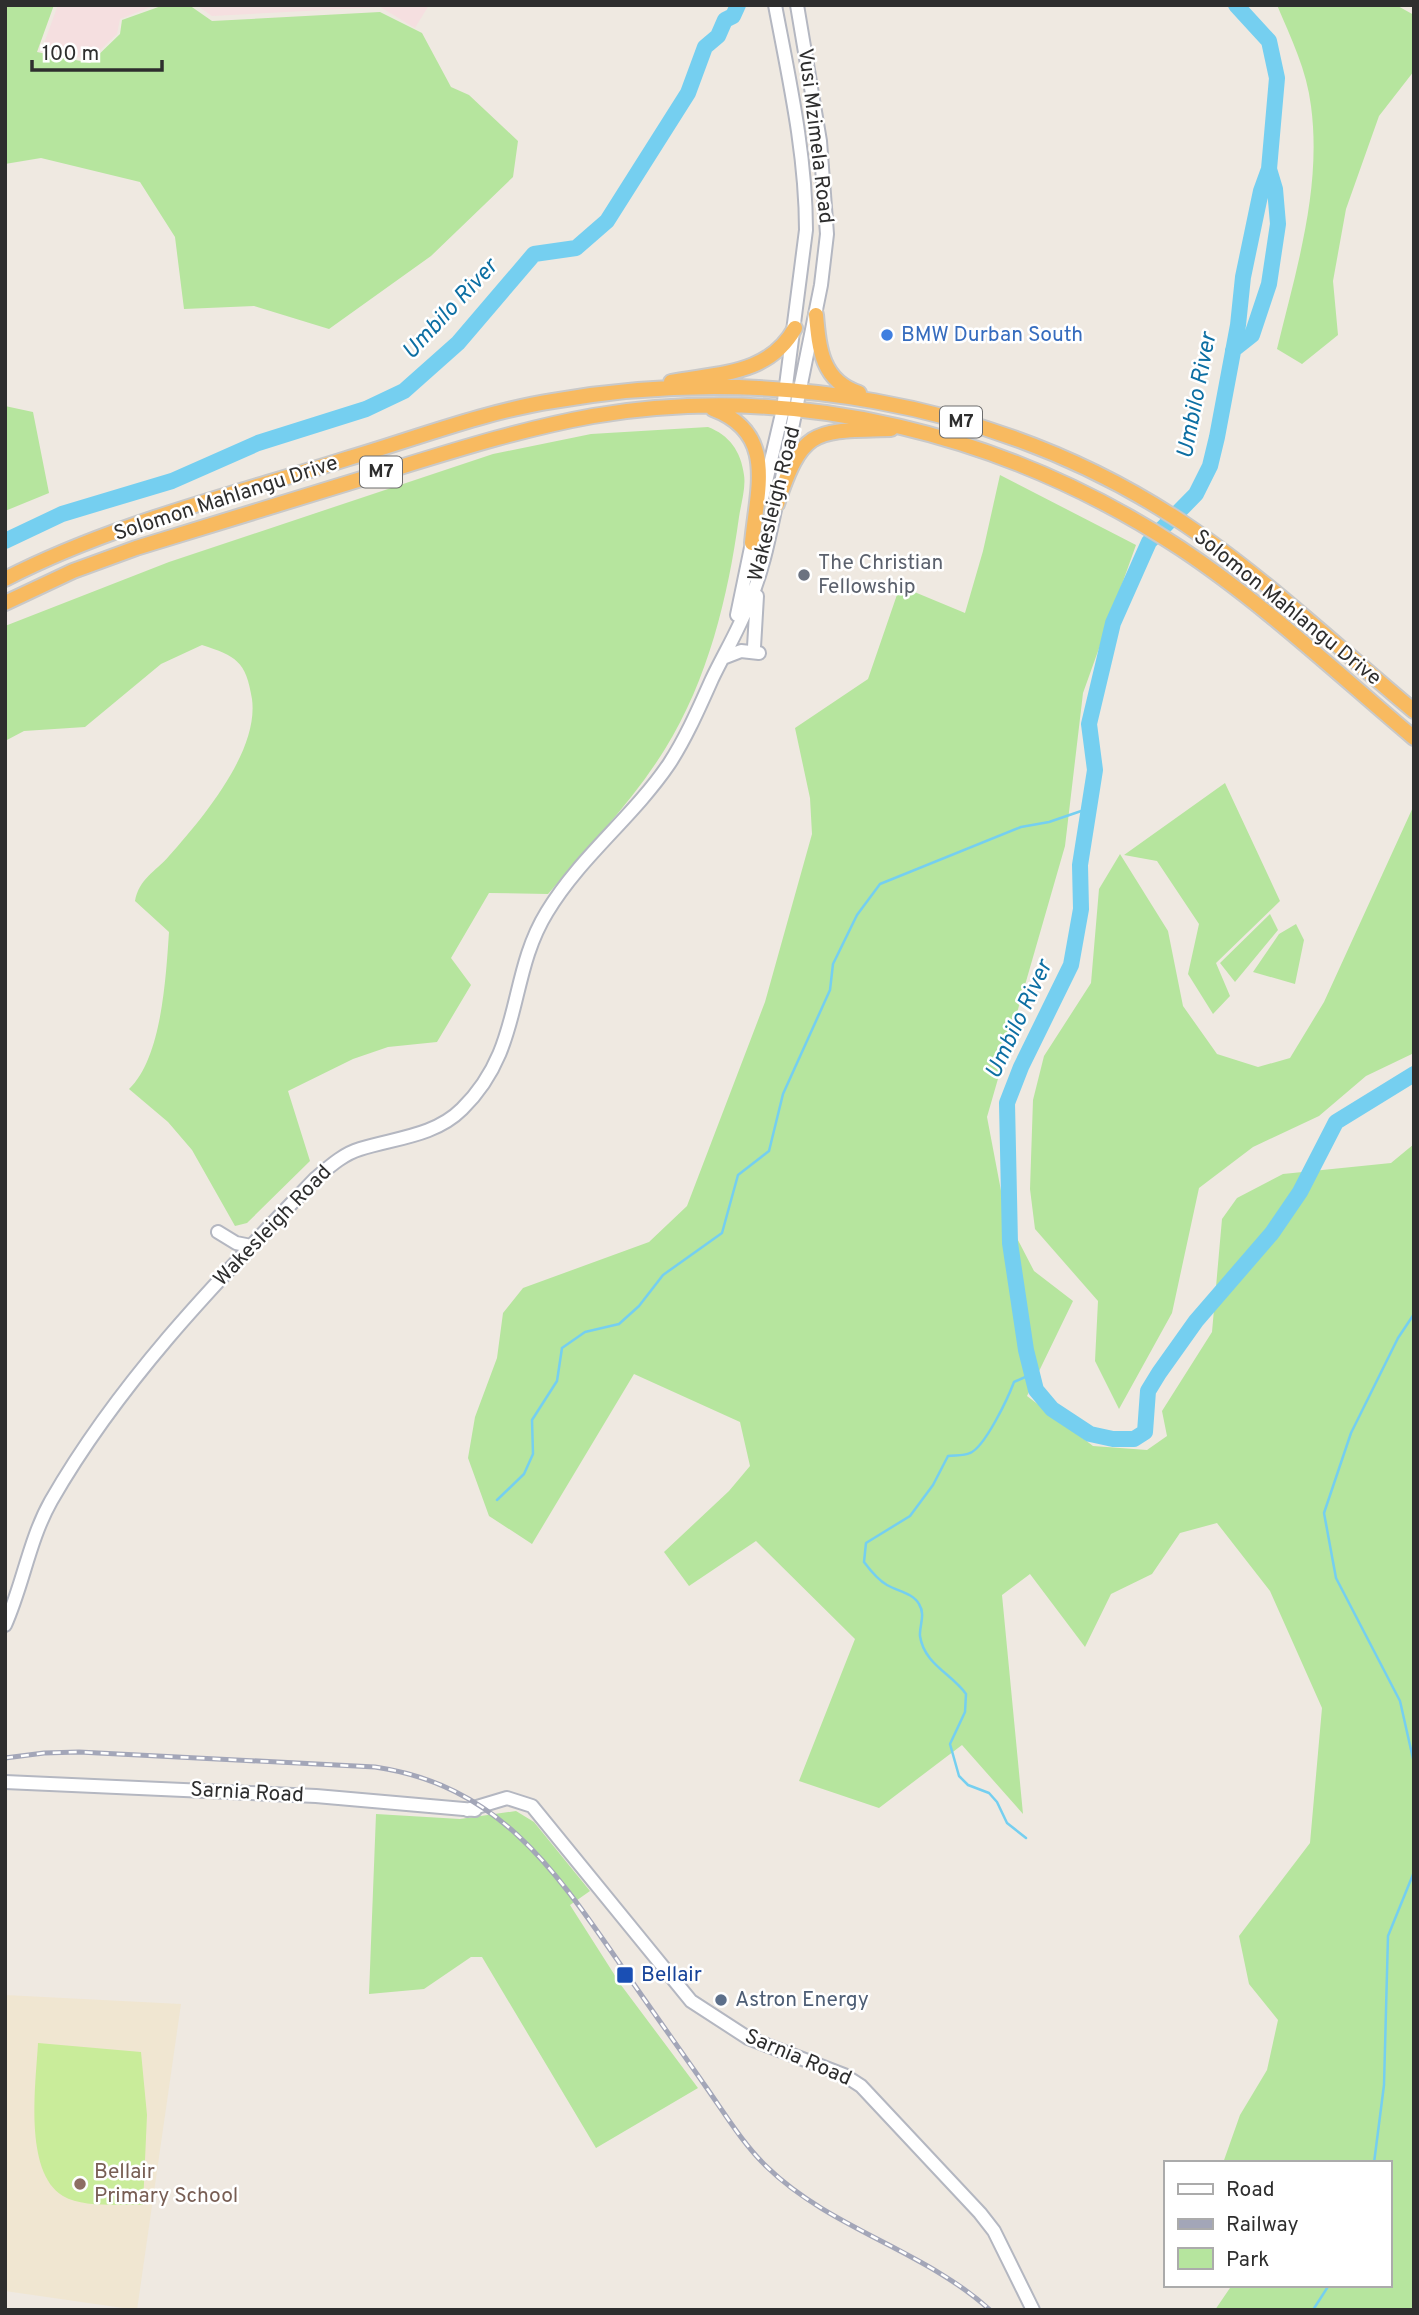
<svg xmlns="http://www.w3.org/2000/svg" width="1419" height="2315" font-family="Overpass,sans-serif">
	<rect width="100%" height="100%" fill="#efe9e1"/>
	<path fill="#f0e6d1" d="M 5,1995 L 181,2004 L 137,2310 L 5,2291 Z"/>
	<path fill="#f5dfe0" d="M 58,5 L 156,5 L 120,19 L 117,34 L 90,60 L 42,49 Z
		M 196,5 L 429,5 L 415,28 L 380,7 L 212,16 Z"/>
	<path fill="#b6e59e" d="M 5,5 L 54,5 L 37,52 L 90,63 L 120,34 L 122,20 L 164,5 L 189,5 L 212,21 L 380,12 L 422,33 L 451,87 L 469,95 L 518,141 L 513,177 L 431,256 L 329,329 L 254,306 L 184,309 L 175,237 L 140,182 L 41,158 L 5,164 Z
		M 1277,5 L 1396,5 L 1414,15 L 1414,71 L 1379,116 L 1346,209 L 1333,281 L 1338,335 L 1302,364 L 1277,349 C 1296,270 1322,189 1311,106 C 1307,71 1291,38 1277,5 Z
		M 5,406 L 33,412 L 49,493 L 5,511 Z
		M 708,427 C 729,435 741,451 744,475 C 746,487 741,504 739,517 C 728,597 708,680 665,749 C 633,801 587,848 548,894 L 489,893 L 451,958 L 471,985 L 437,1042 L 388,1047 L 353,1059 L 288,1091 L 310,1161 L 247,1223 L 235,1226 L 192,1150 L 168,1122 L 129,1089 C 162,1058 166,976 169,932 L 135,901 C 139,879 155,872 169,856 C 203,818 259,751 252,699 C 246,661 236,656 202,645 L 161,664 L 85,727 L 24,731 L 5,741 L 5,626 L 169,562 L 493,454 L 591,434 Z
		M 1000,475 L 1136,545 L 1083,693 L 1065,846 L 987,1117 L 1006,1217 L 1034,1271 L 1073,1301 L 1027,1396 L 1093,1446 L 1147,1450 L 1167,1436 L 1162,1411 L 1212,1332 L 1222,1219 L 1237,1198 L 1283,1174 L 1391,1163 L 1414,1144 L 1414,2310 L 1215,2310 L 1232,2285 L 1389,2285 L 1389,2163 L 1223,2163 L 1240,2115 L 1267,2070 L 1278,2020 L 1249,1984 L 1239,1936 L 1310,1843 L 1322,1708 L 1270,1591 L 1217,1523 L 1180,1533 L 1152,1574 L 1111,1594 L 1085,1647 L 1030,1574 L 1002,1595 L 1023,1814 L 962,1745 L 879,1808 L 799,1781 L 855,1639 L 756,1541 L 689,1586 L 664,1552 L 729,1491 L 750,1466 L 740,1422 L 634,1374 L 532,1544 L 489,1516 L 468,1458 L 475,1417 L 497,1358 L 503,1313 L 523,1288 L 649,1242 L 687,1206 L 765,1002 L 812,834 L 810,798 L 795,728 L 868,679 L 900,586 L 965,613 L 983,551 Z
		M 1225,783 L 1280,901 L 1216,963 L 1230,996 L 1213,1014 L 1188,974 L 1199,924 L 1157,861 L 1124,855 Z
		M 1414,805 L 1414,1053 L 1366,1076 L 1319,1116 L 1253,1147 L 1199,1188 L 1172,1313 L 1119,1409 L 1095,1361 L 1098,1301 L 1035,1229 L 1030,1189 L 1033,1100 L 1044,1056 L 1091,983 L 1099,889 L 1120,854 L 1168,931 L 1183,1006 L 1217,1054 L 1258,1067 L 1290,1058 L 1324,1002 Z
		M 1270,914 L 1278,930 L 1235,982 L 1220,963 Z
		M 1296,924 L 1304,940 L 1295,984 L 1253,972 L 1279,934 Z
		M 516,1811 L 534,1822 L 590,1891 L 570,1905 L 621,1985 L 698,2088 L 596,2148 L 482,1957 L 471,1957 L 424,1989 L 369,1994 L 376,1814 L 460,1819 Z"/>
	<path fill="#c9ec9a" d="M 38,2043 L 141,2052 L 147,2115 L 143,2205 C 120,2204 83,2208 63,2196 C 23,2172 36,2082 38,2043 Z"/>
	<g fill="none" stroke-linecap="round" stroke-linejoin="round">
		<path stroke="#75cff0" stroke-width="2.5" d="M 1414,1314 L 1398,1338 L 1351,1433 L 1324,1513 L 1336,1578 L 1400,1701 L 1414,1763
			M 497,1500 L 524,1474 L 533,1454 L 532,1420 L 557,1381 L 562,1348 L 585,1332 L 619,1324 L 639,1306 L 663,1275 L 722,1233 L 738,1175 L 769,1151 L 783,1094 L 830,990 L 833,964 L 857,915 L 880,884 L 1021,827 L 1049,822 L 1090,808
			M 1026,1838 L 1007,1823 L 997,1802 L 989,1793 L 968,1785 L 959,1776 L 950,1744 L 965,1712 L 966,1694 C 952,1674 924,1664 920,1636 C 919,1626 926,1615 919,1604 C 913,1593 897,1591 887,1585 C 878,1580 870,1570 864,1562 L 866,1543 L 910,1516 L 933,1485 L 948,1456 C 955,1455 964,1456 970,1453 C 985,1447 1008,1398 1014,1382 L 1032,1374
			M 1374,2163 L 1384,2085 L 1388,1936 L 1414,1872
			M 1313,2310 L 1329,2285"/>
		<path stroke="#75cff0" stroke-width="16" d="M 1236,5 L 1269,41 L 1277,78 L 1269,169 L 1261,191 L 1243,277 L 1238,325 L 1217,437 L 1210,466 L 1196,494 L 1149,542 L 1113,623 L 1089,724 L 1095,770 L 1080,865 L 1081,909 L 1071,965 L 1021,1067 L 1007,1103 L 1010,1243 L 1026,1350 L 1036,1390 L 1052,1409 L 1090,1434 L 1113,1439 L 1134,1439 L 1145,1432 L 1148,1391 L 1159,1373 L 1196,1321 L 1272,1233 L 1300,1192 L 1336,1122 L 1414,1074
			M 1233,350 L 1252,335 L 1269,284 L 1278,224 L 1275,189 L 1269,169
			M 5,541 L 62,514 L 172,481 L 258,443 L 366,409 L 404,391 L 458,343 L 534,254 L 576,248 L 607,221 L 688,93 L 705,47 L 718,36 L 725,20 L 733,16 L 738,5"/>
		<defs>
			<path id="secondary" d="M 782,478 L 821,285 L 827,234 L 820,141 L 797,5
				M 762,499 L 783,409 L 806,230 C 806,154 789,79 775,5
				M 737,615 L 754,533
				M 754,647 L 757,596
				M 723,658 L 741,651 L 759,653
				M 218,1232 L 236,1243 L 251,1246
				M 5,1625 C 23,1585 29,1540 51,1501 C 121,1379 219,1279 316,1178 C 329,1167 343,1154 360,1149 C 395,1138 435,1136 462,1109 C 524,1048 507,977 547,912 C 580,857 633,817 669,764 C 686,738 699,708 712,679 C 724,654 739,629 749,603 C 764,568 770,532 778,496
				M 5,1782 L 316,1796 L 475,1810
				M 467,1810 L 507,1798 L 532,1806 L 691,2001 L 748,2038 L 844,2075 L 861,2086 L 980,2213 L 994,2231 L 1033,2310"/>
			<path id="trunk" d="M 816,315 C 819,349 822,381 859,393
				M 671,382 C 719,373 769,375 795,328
				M 713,409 C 777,433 757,489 752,543
				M 777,504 C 803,427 814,431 891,429
				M 5,579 C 112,524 232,495 346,459 C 414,439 483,412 553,401 C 764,364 993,400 1174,517 C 1260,573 1336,646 1414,711
				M 5,603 L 73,571 L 136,548 C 223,521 310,494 397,468 C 462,448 526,428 593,416 C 798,381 1008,435 1180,548 C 1263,603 1338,674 1414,738"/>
		</defs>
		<use href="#secondary" stroke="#b4b7c1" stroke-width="16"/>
		<use href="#trunk" stroke="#c9c9c9" stroke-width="18"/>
		<use href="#secondary" stroke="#fff" stroke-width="12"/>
		<use href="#trunk" stroke="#f8ba60" stroke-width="14"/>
		<defs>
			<path id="rail" d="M 5,1758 L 44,1753 L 79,1752 L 375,1767 C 497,1785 553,1867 618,1961 C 647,2004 677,2045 706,2087 C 725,2114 743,2144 767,2167 C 831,2229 924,2250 990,2310"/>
		</defs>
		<use href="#rail" stroke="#a3a6b8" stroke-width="5"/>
		<use href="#rail" stroke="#fff" stroke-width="2.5" stroke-dasharray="8" stroke-linecap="butt"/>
	</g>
	<circle fill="#3f7fe0" stroke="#fff" stroke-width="2.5" cx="887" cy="335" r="7"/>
	<circle fill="#6b7280" stroke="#fff" stroke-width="2.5" cx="804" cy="575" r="7"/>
	<rect fill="#1a4fb4" stroke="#fff" stroke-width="2.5" x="616" y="1966" width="18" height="18" rx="3.5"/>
	<circle fill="#5c6f8a" stroke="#fff" stroke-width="2.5" cx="721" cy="2000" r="7"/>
	<circle fill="#8d6e63" stroke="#fff" stroke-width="2.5" cx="80" cy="2184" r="7"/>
	<g text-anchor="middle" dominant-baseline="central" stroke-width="5" stroke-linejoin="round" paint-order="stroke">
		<g fill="#fff" stroke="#6d6d6d" stroke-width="2">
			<rect x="940" y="406.5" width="42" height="31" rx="5"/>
			<rect x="360" y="456.5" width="42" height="31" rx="5"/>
		</g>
		<g font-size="19" font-weight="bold" fill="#2e2e2e">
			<text x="961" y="422">M7</text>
			<text x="381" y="472">M7</text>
		</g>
		<g font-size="21" fill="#2e2e2e" stroke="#fff">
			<text transform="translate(815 136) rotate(83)">Vusi Mzimela Road</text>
			<text transform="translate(226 499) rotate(-18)">Solomon Mahlangu Drive</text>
			<text transform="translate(775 504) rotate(-76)">Wakesleigh Road</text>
			<text transform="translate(1287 608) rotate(39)">Solomon Mahlangu Drive</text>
			<text transform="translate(273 1226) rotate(-46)">Wakesleigh Road</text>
			<text transform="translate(247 1793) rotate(3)">Sarnia Road</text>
			<text transform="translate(798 2058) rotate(23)">Sarnia Road</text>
		</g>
		<g font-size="21" fill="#366cbe" stroke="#fff" text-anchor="start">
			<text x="901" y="335">BMW Durban South</text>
		</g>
		<g font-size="21" fill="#5b616d" stroke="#fff" text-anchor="start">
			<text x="818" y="563">The Christian<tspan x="818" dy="24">Fellowship</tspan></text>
		</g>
		<g font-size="21" fill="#164399" stroke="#fff" text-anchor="start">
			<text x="641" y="1975">Bellair</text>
		</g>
		<g font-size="21" fill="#4e5e75" stroke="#fff" text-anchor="start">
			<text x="735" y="2000">Astron Energy</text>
		</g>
		<g font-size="21" fill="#785e54" stroke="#fff" text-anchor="start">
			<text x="94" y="2172">Bellair<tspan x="94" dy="24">Primary School</tspan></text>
		</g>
		<g font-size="23" font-style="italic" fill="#0d6fa3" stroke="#fff">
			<text transform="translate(451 310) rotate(-47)">Umbilo River</text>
			<text transform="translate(1198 396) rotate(-79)">Umbilo River</text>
			<text transform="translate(1020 1020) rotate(-65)">Umbilo River</text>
		</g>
	</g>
	<rect width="1419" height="2315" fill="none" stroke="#2e2e2e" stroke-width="14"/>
	<rect x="1164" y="2161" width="228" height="126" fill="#ffffff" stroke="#ababab" stroke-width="2"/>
	<rect x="1178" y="2184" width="35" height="10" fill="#ffffff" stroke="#ababab" stroke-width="2"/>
	<text x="1226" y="2196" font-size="21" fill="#2e2e2e">Road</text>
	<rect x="1178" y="2219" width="35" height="10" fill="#a3a6b8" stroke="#ababab" stroke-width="2"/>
	<text x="1226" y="2231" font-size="21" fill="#2e2e2e">Railway</text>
	<rect x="1178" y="2248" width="35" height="21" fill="#b6e59e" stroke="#ababab" stroke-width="2"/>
	<text x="1226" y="2266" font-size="21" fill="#2e2e2e">Park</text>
	<path d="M32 60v10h130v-10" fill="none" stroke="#2e2e2e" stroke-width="3.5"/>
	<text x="42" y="60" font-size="21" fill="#2e2e2e" stroke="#ffffff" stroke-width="5" paint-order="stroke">100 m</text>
</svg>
